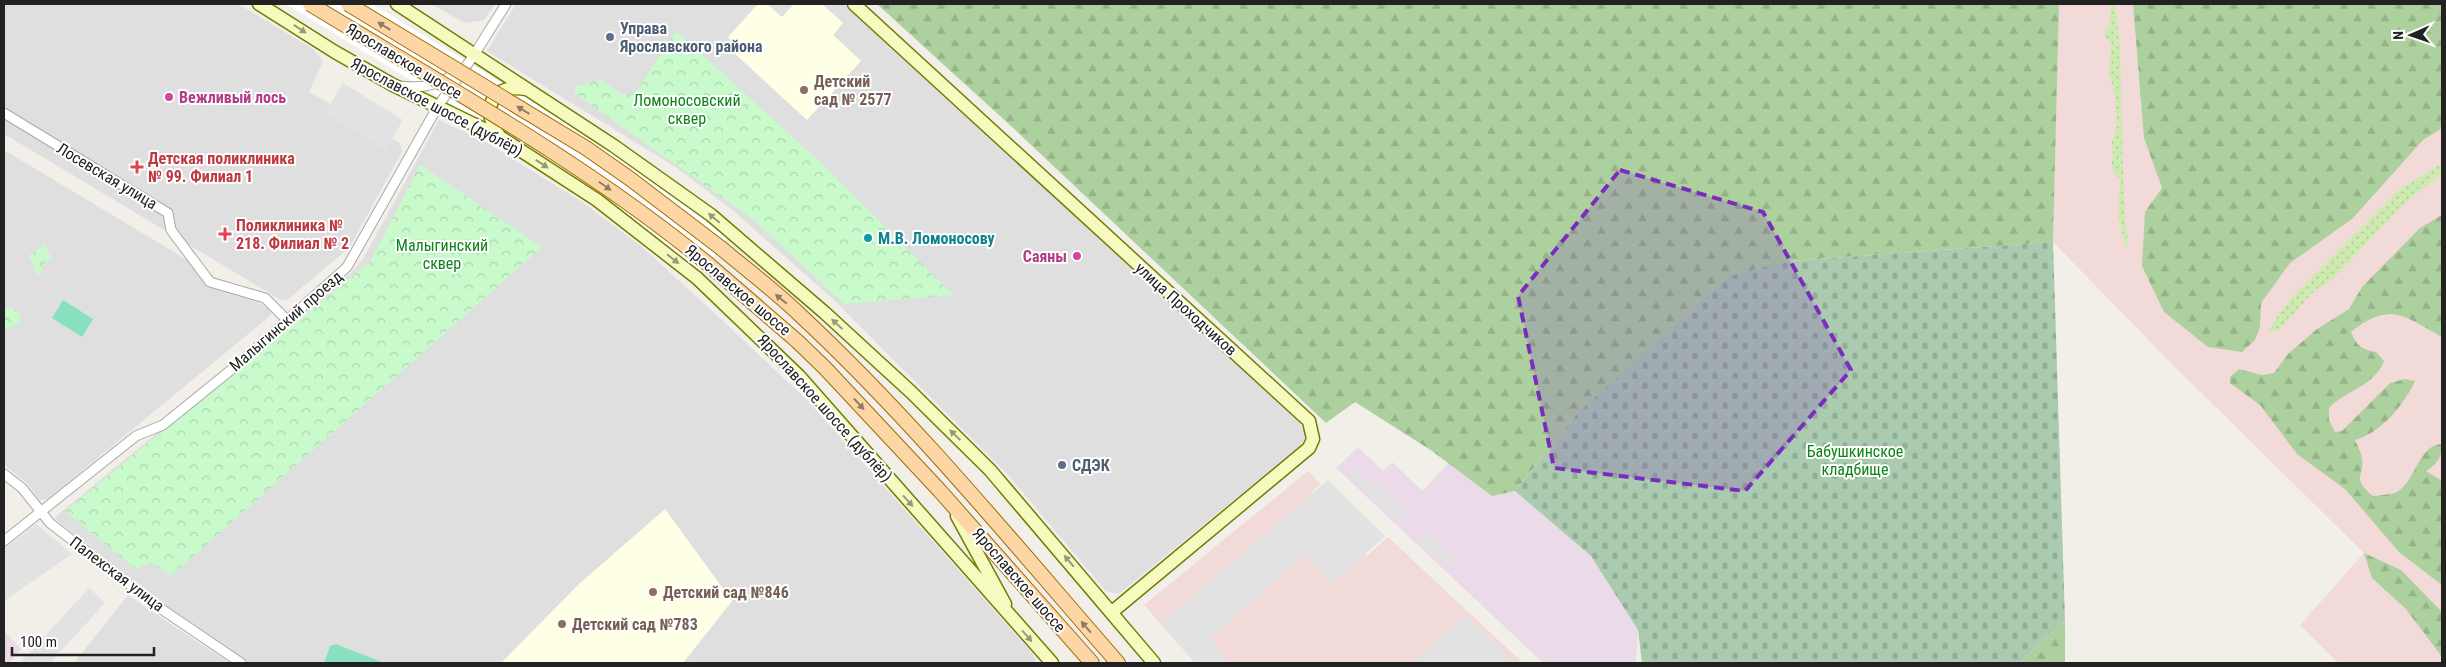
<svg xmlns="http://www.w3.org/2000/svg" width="2446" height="667" font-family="'Roboto Condensed',sans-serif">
	<defs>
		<pattern id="grass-dots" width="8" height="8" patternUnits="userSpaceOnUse" patternTransform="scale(1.25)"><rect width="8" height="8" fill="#cdebb0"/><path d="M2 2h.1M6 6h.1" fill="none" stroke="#b0c997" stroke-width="1.8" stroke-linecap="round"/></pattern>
		<pattern id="forest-firs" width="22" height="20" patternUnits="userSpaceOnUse" patternTransform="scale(1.25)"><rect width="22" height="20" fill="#add19e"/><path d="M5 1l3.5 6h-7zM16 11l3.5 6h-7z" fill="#95b388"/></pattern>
		<pattern id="cemetery-stones" width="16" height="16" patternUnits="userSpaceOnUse" patternTransform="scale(1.25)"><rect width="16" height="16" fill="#aacbaf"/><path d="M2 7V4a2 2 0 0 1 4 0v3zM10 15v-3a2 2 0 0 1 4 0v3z" fill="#92ae96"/></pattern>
		<pattern id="park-crowns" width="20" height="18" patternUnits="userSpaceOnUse" patternTransform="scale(1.25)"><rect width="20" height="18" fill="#c8facc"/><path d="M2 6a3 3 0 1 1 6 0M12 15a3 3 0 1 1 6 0" fill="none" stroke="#acd6af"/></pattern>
	</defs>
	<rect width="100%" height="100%" fill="#f2efe9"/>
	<path fill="#e0dfdf" d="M 4,4 L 238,4 L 313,49 L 323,61 L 309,92 L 400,143 L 402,152 L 349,248 L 287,300 L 281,300 L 4,134 Z
		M 431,4 L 495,4 L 484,20 L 465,23 Z
		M 516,4 L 843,4 L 1298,421 L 1304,431 L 1304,440 L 1297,448 L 1119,594 L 1106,591 L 1008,475 L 833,299 L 730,208 L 677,168 L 487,51 Z
		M 439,120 L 484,141 L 582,202 L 641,246 L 708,307 L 808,401 L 1033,654 L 1036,663 L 247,663 L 193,627 L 54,518 L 351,273 L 363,259 Z
		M 4,150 L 272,311 L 270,316 L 48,499 L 39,500 L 28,484 L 4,465 Z
		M 128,595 L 187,635 L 230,663 L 74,663 Z"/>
	<path fill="#f2dad9" d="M 2059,4 L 2442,4 L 2442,663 L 2338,663 L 2300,625 L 2364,553 L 2171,363 L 2053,242 Z
		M 1308,471 L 1320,484 L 1311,493 L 1367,556 L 1388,537 L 1523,663 L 1195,663 L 1144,605 Z"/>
	<path fill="#ebdbe8" d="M 1358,447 L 1383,471 L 1392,462 L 1423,491 L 1449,462 L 1492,496 L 1515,491 L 1591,556 L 1638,630 L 1636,663 L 1543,663 L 1336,468 Z
		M 4,631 L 21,649 L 9,663 L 4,663 Z"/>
	<path fill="#ffffe5" d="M 758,4 L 767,4 L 782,17 L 794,4 L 822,4 L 843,23 L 833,35 L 861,61 L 807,120 L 734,53 L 739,47 L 728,37 Z
		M 665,509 L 732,601 L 683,663 L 501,663 L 579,584 Z"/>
	<path fill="url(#grass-dots)" d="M 2111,4 L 2115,4 L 2120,46 L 2124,207 L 2128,244 L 2126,249 L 2118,215 L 2120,181 L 2111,168 L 2113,156 L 2112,143 L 2117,125 L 2115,97 L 2109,72 L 2111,46 L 2109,40 L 2104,37 L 2105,31 L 2109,27 Z
		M 2442,163 L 2442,173 L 2401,207 L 2333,279 L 2312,293 L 2279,330 L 2267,332 L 2291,298 L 2400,189 Z"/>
	<path fill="url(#forest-firs)" d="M 877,4 L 2059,4 L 2053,242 L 1790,261 L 1578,413 L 1515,491 L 1492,496 L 1432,451 L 1355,402 L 1326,423 L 1011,126 Z
		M 2133,4 L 2442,4 L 2442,128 L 2423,140 L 2352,219 L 2290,263 L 2261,303 L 2260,327 L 2255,340 L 2242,352 L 2208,347 L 2164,312 L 2142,266 L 2145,212 L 2162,188 L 2144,138 Z
		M 2442,215 L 2442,337 C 2404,316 2390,301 2351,332 C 2356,345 2362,350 2376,352 L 2384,361 C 2375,386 2346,390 2329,408 L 2329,420 L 2335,432 L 2342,431 L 2390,383 L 2405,379 L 2415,381 C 2404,405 2381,433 2355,440 C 2357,445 2361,452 2362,458 C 2365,477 2350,477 2373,496 C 2380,495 2391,495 2397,492 C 2415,482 2419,444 2442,444 C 2442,458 2437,464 2426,471 L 2442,481 L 2442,585 L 2399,552 L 2345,489 L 2297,454 L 2260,405 L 2230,383 L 2230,377 L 2239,369 L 2262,375 L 2274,373 L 2288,354 L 2317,329 L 2349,309 L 2362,287 L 2420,228 Z
		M 2364,553 L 2401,570 L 2442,612 L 2442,657 L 2406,609 L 2372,578 Z
		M 2065,621 L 2065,663 L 2019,663 Z"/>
	<path fill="url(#cemetery-stones)" d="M 2053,242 L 2065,621 L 2019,663 L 1642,663 L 1638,630 L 1591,556 L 1515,491 L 1578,413 L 1729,276 L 1790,261 Z"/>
	<path fill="url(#park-crowns)" d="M 676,31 L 819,161 L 953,295 L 844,304 L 754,220 L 573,92 L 577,86 L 601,80 L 623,95 L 635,93 Z
		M 420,165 L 542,247 L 171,576 L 151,562 L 136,569 L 65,511 L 370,262 Z
		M 44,245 L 52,258 L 41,265 L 43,272 L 38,275 L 34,272 L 35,266 L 28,256 Z
		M 11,308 L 19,311 L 20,323 L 4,329 L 4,310 Z"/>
	<path fill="#88e0be" d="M 63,300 L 93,319 L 82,337 L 52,318 Z
		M 336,644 L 384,663 L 324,663 L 330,646 Z"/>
	<path fill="#e2e2e2" d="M 343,83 L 403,120 L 385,150 L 325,113 Z
		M 1356,471 L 1371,481 L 1407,515 L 1400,523 L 1351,477 Z
		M 1328,480 L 1385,536 L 1332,584 L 1305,555 L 1210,639 L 1230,663 L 1197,663 L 1161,623 Z
		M 36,524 L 72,554 L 4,601 L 4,549 Z
		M 1427,534 L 1456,560 L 1449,568 L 1420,542 Z
		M 89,588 L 105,603 L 50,663 L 20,663 Z
		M 1465,615 L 1511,657 L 1505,663 L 1413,663 Z"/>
	<path fill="#fff" d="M 286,4 L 372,4 L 592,138 L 728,238 L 700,274 L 660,241 L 570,177 Z"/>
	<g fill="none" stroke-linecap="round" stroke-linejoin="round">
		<defs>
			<path id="street" d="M 400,86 C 425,89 439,85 460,70
				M 4,113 L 168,213 L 171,230 L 210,282 L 265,298 L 287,320
				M 4,474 L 22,488 L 50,523 L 157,606 L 241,663
				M 4,541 L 136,436 L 163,425 L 237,365 L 347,267 L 438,106 L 474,55 L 506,4"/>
			<path id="secondary" d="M 259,4 L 335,52 L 393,85 L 500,137 L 597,200 L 697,278 L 799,376 L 1052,663
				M 397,4 L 614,146 L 711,215 L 825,313 L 911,392 L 990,470 L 1154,663
				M 854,4 L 1309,421 L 1313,439 L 1309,448 L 1112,612
				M 500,137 C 480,110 491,83 526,89
				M 957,516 L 1005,604"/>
			<path id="primary" d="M 721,248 C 747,270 774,290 799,314 C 914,421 1015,545 1118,663
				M 708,264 L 797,341 L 825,368 L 940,491 L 1092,663"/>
		</defs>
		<use href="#street" stroke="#a9a9a9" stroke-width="11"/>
		<use href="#secondary" stroke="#707d05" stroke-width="15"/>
		<use href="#primary" stroke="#a06b00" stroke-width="16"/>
		<use href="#street" stroke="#fff" stroke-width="9"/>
		<use href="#secondary" stroke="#f7fabf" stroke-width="12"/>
		<use href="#primary" stroke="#fcd6a4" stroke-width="14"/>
		<defs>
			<path id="primary-bridge" d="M 310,4 C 445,86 585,163 708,264
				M 348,4 L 586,148 L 629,178 L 721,248"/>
		</defs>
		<use href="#primary-bridge" stroke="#a06b00" stroke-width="16" stroke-linecap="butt"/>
		<use href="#primary-bridge" stroke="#fcd6a4" stroke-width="14"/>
	</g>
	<defs><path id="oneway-solid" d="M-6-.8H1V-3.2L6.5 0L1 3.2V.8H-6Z" transform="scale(1.25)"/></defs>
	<g fill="#8f7c63">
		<use href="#oneway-solid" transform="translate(384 26) rotate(-149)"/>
		<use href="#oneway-solid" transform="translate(523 110) rotate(-149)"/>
		<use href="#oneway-solid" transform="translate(605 186) rotate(35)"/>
		<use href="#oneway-solid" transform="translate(781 299) rotate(-140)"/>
		<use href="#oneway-solid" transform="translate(859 404) rotate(47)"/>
		<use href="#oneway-solid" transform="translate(1086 627) rotate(-131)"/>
	</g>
	<g fill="#979978">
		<use href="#oneway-solid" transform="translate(300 29) rotate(33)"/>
		<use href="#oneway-solid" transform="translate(542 164) rotate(33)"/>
		<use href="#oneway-solid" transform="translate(714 218) rotate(-140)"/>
		<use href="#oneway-solid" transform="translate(673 259) rotate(38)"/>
		<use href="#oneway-solid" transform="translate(837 324) rotate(-137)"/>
		<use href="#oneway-solid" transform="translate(955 435) rotate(-136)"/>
		<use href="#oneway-solid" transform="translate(908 501) rotate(48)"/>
		<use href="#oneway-solid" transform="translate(1069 561) rotate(-130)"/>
		<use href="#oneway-solid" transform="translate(1027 636) rotate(49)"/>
	</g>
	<path fill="#7b2cbf" fill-opacity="0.2" stroke="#7b2cbf" stroke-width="4" stroke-dasharray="10 6" stroke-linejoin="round" d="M 1620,170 L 1763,212 L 1851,370 L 1745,491 L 1554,468 L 1518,296 Z"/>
	<g fill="#5c6f8a" stroke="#fff" stroke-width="2">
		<circle cx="610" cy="37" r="5"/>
		<circle cx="1062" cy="465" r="5"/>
	</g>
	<g fill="#8d6e63" stroke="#fff" stroke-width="2">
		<circle cx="804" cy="90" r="5"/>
		<circle cx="653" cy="592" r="5"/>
		<circle cx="562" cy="624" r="5"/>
	</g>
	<g fill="#d1479c" stroke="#fff" stroke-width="2">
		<circle cx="169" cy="97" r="5"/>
		<circle cx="1077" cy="256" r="5"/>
	</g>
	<g fill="#e0444e" stroke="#fff" stroke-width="2">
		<path d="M134.5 159.5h5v5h5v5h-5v5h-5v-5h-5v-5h5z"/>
		<path d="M222.5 226.5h5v5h5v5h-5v5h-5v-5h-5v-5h5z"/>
	</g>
	<circle fill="#0f9aa8" stroke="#fff" stroke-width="2" cx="868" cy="238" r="5"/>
	<g text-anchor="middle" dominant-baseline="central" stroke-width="4" stroke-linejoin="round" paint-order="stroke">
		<g font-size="16" font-weight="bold" fill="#4e5e75" stroke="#fff" text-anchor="start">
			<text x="620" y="28">Управа<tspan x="620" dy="18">Ярославского района</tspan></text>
			<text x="1072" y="465">СДЭК</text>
		</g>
		<g font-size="16" fill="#222" stroke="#fff">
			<text transform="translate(404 61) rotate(31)">Ярославское шоссе</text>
			<text transform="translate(437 107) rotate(28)">Ярославское шоссе (дублёр)</text>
			<text transform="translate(107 176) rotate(31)">Лосевская улица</text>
			<text transform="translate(738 290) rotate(40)">Ярославское шоссе</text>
			<text transform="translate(1186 309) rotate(42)">улица Проходчиков</text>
			<text transform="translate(286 321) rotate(-41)">Малыгинский проезд</text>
			<text transform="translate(825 408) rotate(48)">Ярославское шоссе (дублёр)</text>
			<text transform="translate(117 574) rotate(37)">Палехская улица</text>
			<text transform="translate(1019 580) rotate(49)">Ярославское шоссе</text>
		</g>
		<g font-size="16" font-weight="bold" fill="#785e54" stroke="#fff" text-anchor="start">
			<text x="814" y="81">Детский<tspan x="814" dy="18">сад № 2577</tspan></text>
			<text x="663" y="592">Детский сад №846</text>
			<text x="572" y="624">Детский сад №783</text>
		</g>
		<g font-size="16" font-weight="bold" fill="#b23c85" stroke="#fff" text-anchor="start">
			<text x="179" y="97">Вежливый лось</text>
			<text x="1067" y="256" text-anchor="end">Саяны</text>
		</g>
		<g font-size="16" fill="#0c8416" stroke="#fff">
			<text x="687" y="100">Ломоносовский<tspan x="687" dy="18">сквер</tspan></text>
			<text x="442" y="245">Малыгинский<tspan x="442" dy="18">сквер</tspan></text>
			<text x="1855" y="451">Бабушкинское<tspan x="1855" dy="18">кладбище</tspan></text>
		</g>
		<g font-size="16" font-weight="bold" fill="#be3a42" stroke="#fff" text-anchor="start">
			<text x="148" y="158">Детская поликлиника<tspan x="148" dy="18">№ 99. Филиал 1</tspan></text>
			<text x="236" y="225">Поликлиника №<tspan x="236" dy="18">218. Филиал № 2</tspan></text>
		</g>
		<g font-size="16" font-weight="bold" fill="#0d838f" stroke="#fff" text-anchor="start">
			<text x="878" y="238">М.В. Ломоносову</text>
		</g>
	</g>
	<rect width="2446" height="667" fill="none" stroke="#222222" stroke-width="10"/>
	<g transform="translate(2411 35) rotate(268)" stroke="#ffffff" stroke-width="4" paint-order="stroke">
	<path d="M0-4L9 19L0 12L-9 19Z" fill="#222222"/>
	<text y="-8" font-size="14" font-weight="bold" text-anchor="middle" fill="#222222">N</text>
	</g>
	<path d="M12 647v8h142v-8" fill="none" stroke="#222222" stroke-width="2.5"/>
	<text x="20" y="647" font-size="15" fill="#222222" stroke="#ffffff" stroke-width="4" paint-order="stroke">100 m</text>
</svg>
